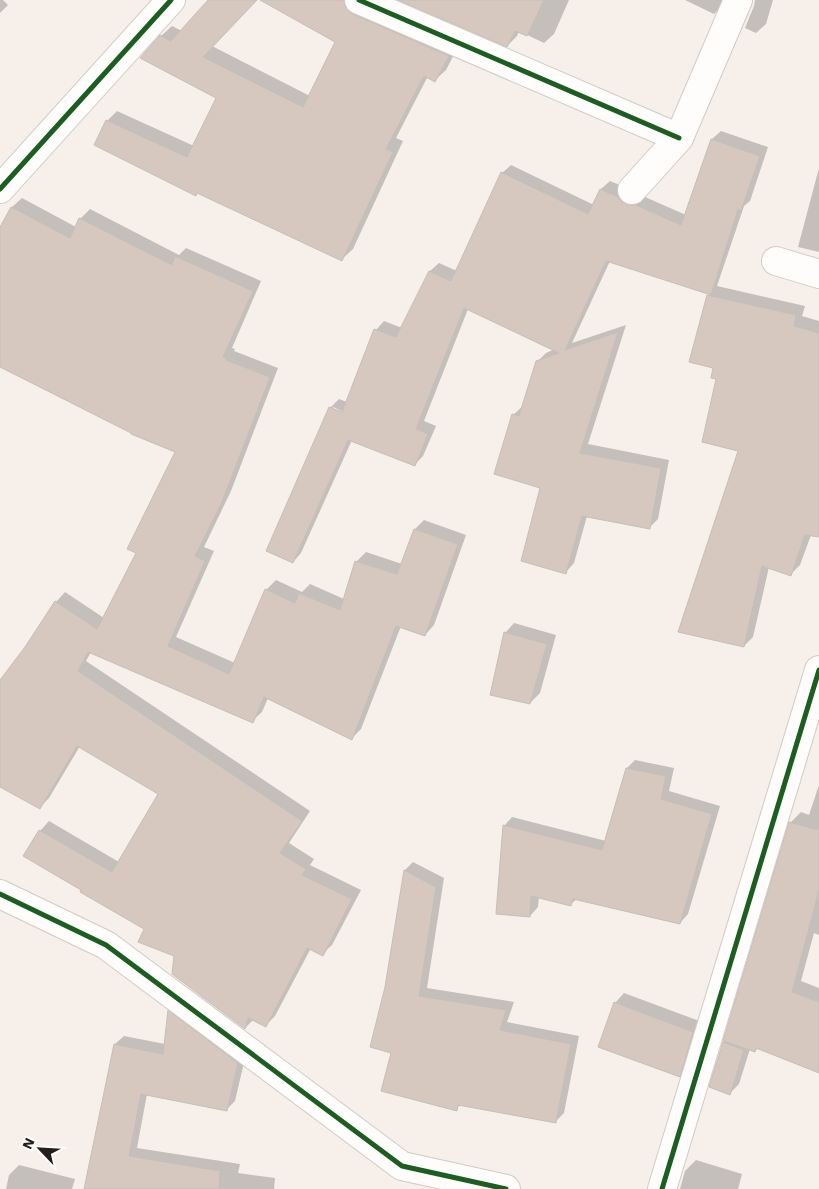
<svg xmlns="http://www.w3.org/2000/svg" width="819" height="1189" font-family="'Work Sans',sans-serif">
	<rect width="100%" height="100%" fill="#f6efea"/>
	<path fill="#0003" fill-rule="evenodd" d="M 0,0 L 3,0 L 8,5 L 0,13 Z
		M 210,0 L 256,0 L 212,46 L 310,96 L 350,12 L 361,2 L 459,45 L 446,70 L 435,80 L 428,76 L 396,138 L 403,141 L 353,249 L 342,259 L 107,121 L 117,111 L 194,146 L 218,97 L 161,36 L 172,26 L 182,31 Z
		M 436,0 L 569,0 L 554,34 L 544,43 L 519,31 L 517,36 L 507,46 Z
		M 685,0 L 726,0 L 724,4 L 714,14 Z
		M 755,0 L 773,0 L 766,24 L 756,33 L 745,28 L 754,6 Z
		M 721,131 L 768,147 L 750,201 L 744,206 L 717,286 L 805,306 L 802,316 L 819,321 L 819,536 L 811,535 L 800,565 L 791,574 L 769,567 L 753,637 L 744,646 L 740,450 L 715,368 L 708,296 L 710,294 L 610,261 L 572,343 L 626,325 L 588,444 L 669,460 L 658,519 L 650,527 L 587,516 L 574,563 L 566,572 L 542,487 L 513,415 L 523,406 L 537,362 L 546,353 L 555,349 L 468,309 L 424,421 L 436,426 L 423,456 L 414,465 L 352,440 L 301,553 L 293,562 L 267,550 L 331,407 L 339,399 L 347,402 L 376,330 L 384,321 L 402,328 L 430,271 L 439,263 L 457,271 L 502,173 L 511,165 L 594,205 L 601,189 L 610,181 L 627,188 L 637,197 L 645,197 L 686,215 L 712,139 ZM 333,407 L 348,414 L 347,416 L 333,409 Z
		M 819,168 L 819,252 L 798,247 Z
		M 22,198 L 76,227 L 80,219 L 90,209 L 179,255 L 186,248 L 261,281 L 232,348 L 235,349 L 234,351 L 278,368 L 231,491 L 204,547 L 214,551 L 176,637 L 235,663 L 266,590 L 276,580 L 302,592 L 310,584 L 344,599 L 356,562 L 366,552 L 402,564 L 415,529 L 424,520 L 466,535 L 434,625 L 425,635 L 401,626 L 361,729 L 352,738 L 268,698 L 262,712 L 252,721 L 91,652 L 86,661 L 310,811 L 289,843 L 314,859 L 310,865 L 361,890 L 332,945 L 322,954 L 311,948 L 275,1016 L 265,1026 L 254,1019 L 245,1028 L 175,955 L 145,929 L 83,890 L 40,831 L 49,821 L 119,862 L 159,793 L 80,746 L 49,798 L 40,807 L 0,734 L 0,683 L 26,648 L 56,602 L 65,592 L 104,618 L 138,553 L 177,451 L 0,363 L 0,230 L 12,207 Z
		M 514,623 L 556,635 L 540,693 L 530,703 L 505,633 Z
		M 635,760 L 674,768 L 669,791 L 720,806 L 688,914 L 680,923 L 577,899 L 571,904 L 539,896 L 538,907 L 530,916 L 504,826 L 512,817 L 606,841 L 627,768 Z
		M 819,785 L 819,935 L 814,933 L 801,981 L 819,988 L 819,1071 L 758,1048 L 755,1051 L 750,1049 L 739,1084 L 730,1093 L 724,1043 L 726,1041 L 790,823 L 801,812 L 809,815 Z
		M 413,862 L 444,878 L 427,988 L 514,1002 L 507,1022 L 579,1036 L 564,1113 L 555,1122 L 461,1104 L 456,1109 L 393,1052 L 386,987 L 405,870 Z
		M 624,993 L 702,1022 L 689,1066 L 679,1075 L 615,1003 Z
		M 177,1003 L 246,1054 L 235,1101 L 226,1110 L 147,1094 L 137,1148 L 240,1164 L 238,1173 L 275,1178 L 274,1189 L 85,1189 L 115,1044 L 124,1036 L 165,1044 L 169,1011 Z
		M 696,1160 L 742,1174 L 738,1189 L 680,1189 L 685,1171 Z
		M 19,1165 L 75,1179 L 72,1189 L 6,1189 L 9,1175 Z"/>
	<path fill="#d6c8be" stroke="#c4bfba" d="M 208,0 L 257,0 L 203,57 L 303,107 L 335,42 L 260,0 L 344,0 L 346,9 L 353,14 L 449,56 L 435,82 L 424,76 L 386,149 L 393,152 L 342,261 L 197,193 L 196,196 L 94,145 L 106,120 L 187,157 L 216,98 L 140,58 L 160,35 L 171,41 Z
		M 398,0 L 544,0 L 527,36 L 515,31 L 507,47 Z
		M 711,139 L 760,156 L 741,211 L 738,209 L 711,295 L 606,261 L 565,350 L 618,332 L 580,453 L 661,468 L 650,529 L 582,516 L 566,574 L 521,561 L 540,488 L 494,474 L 512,414 L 519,416 L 536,361 L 559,353 L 464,308 L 416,429 L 428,434 L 415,466 L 348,440 L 293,563 L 266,551 L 329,407 L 342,412 L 374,329 L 396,337 L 429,271 L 451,281 L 501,172 L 588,214 L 600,189 L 618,197 L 622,202 L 628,205 L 636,205 L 681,225 Z
		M 11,207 L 70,238 L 79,218 L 172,265 L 175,256 L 253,291 L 223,357 L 226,358 L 226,360 L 270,377 L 222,502 L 195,556 L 205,561 L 168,646 L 229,674 L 265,589 L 295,603 L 299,593 L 340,610 L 355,561 L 397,574 L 414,529 L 458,544 L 425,636 L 396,626 L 352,740 L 264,697 L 253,723 L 88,652 L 78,671 L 302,821 L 280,853 L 306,869 L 302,875 L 352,899 L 323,956 L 307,948 L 266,1027 L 248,1018 L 245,1029 L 172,974 L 174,956 L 138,942 L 144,929 L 80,892 L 81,890 L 23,856 L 39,830 L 112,872 L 158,794 L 77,746 L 40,809 L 0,787 L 0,680 L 25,647 L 55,601 L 97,629 L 136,553 L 127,549 L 175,452 L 131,434 L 131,433 L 0,367 L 0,227 Z
		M 707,295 L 796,315 L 794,326 L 819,333 L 819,537 L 805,535 L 791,576 L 762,566 L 744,647 L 678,632 L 738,451 L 702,442 L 716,379 L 711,378 L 713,368 L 689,362 Z
		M 504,632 L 547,644 L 530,704 L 490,695 Z
		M 626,768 L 666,776 L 661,799 L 712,814 L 680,924 L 573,899 L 571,906 L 531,896 L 530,917 L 496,914 L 503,825 L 602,850 Z
		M 789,822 L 819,830 L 819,890 L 792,992 L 819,1002 L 819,1073 L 756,1048 L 755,1052 L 723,1041 Z
		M 404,870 L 436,887 L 419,996 L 506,1010 L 500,1030 L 571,1044 L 556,1123 L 458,1105 L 457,1111 L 381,1091 L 391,1053 L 370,1047 L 385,987 Z
		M 614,1002 L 693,1032 L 680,1077 L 598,1047 Z
		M 168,1010 L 238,1063 L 227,1111 L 141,1094 L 129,1156 L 220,1171 L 219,1189 L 84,1189 L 114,1044 L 163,1054 Z
		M 723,1042 L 744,1050 L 730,1095 L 709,1087 Z"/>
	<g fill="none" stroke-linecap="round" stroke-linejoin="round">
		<defs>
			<path id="street" d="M 359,0 L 679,138
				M 0,189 L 171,0
				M 632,190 L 679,138 L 738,0
				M 776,261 L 819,274
				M 0,894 L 106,945 L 402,1166 L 506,1189
				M 662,1189 L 819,670"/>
		</defs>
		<use href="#street" stroke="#d1cbc6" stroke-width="30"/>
		<use href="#street" stroke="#fefdfc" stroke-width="28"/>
		<defs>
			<path id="cycleway" d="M 359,0 L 679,138
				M 0,189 L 171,0
				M 0,894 L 106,945 L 402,1166 L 506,1189
				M 662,1189 L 819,670"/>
		</defs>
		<use href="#cycleway" stroke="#fefefe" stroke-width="8"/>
		<use href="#cycleway" stroke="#1b5e20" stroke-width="5"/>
	</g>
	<g transform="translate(40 1149) rotate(295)" stroke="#fefefe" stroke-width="4" paint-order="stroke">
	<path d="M0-4L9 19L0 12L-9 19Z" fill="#231e1b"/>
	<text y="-8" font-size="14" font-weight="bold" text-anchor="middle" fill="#231e1b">N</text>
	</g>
</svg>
